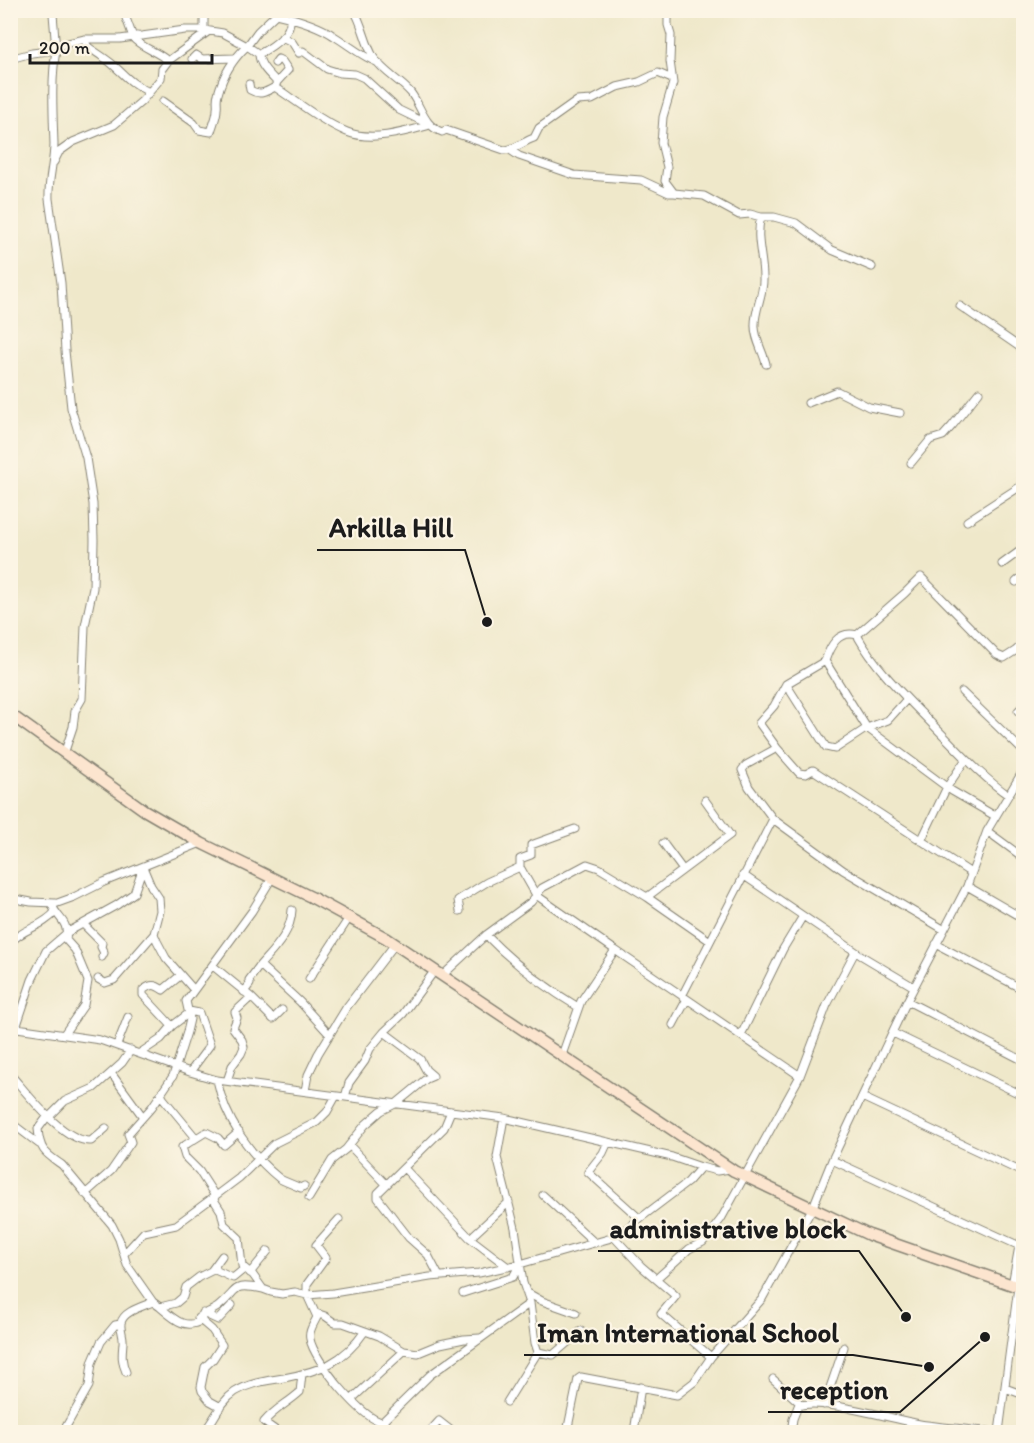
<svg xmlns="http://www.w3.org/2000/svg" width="1034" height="1443" font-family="Itim,sans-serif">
	<rect width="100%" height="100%" fill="#fcf5e5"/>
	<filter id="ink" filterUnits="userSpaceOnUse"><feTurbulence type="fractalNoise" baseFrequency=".0167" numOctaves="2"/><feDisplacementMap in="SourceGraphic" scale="12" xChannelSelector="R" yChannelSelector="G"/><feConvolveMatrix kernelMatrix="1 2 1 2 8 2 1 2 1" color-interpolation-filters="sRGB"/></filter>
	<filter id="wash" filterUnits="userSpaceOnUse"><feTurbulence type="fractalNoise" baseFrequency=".008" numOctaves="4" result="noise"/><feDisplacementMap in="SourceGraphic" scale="24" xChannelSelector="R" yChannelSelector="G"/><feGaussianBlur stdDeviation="1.35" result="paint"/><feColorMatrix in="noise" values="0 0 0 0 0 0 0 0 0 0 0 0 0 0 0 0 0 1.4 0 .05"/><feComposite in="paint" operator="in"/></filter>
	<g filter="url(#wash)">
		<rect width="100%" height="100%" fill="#efe8ca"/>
	</g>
	<g filter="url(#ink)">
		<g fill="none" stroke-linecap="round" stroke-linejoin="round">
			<defs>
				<path id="street" d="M 123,10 L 133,37
					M 204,10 L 204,30
					M 354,10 C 363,25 365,43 374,58 C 384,73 400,80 411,93 C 422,108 424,126 442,132 L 446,130 L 504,150 C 515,150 524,141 534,138 L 539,128 L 577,101 L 592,100 L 617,87 L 639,82 L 658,73 L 672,79
					M 668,10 L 668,25 L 671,35 L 670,61 L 673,83 L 663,117 L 661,143 L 667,167 L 665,181 L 674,193 L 704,196 L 739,215 L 750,214 L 761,217 L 774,217 L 796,223 L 832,250 L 872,267
					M 276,14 C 293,18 320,26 334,36 C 349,45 362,57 379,63
					M 137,36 L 135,40 C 145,49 158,52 168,61
					M 85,39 L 87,46 C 95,52 104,57 111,63 C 126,76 130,83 149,92
					M 259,54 C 272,47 292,34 290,18
					M 10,59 L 32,53 L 56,50 L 53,14 L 55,10
					M 192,59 L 196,55 L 202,59 L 234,58
					M 275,63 L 278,59 L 282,61 L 288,70 L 277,82
					M 249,84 L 250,90 C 260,96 266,92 275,87
					M 163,101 L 194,123 L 199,130 L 211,132 C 213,124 217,117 217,109 C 218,104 216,99 218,94 C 223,75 232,60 247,46 L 259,54 C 259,65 269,74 277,82 L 275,87 C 297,102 323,122 347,132 C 372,142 405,132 430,125 L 399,110 L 364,78 L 355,74 L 340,73 L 327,69 L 303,51 L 299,53 L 292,42 L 282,37
					M 510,150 L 519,156 L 574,175 L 641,180 L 669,193 L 673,193
					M 54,162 L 59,152 L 73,142 L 114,125 L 142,101 L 161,78 L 162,69 L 168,61 L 209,31
					M 761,217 C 755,238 763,256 763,278 C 764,293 755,309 755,324 C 754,338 763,351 766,364
					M 960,306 L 1024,350
					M 808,403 L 837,391 L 869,407 L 900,413
					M 911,463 L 930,440 L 943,436 L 952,426 L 979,392
					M 967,521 L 1024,484
					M 1002,564 L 1024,548
					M 1016,582 L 1024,575
					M 825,661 C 830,646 838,630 857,635
					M 786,684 L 826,747 L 835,749 L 867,728 L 952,791 L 995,816
					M 962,692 L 1024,752
					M 1018,711 L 1024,705
					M 777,748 L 759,723 L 774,706 L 786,684 L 825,661 L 867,728 L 888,720 L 907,699
					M 65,751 L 73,727 L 75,711 L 82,699 L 85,626 L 93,588 L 94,540 L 93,504 L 86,458 L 71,408 L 65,351 L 61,283 L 49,199 C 48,180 54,163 54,144 C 53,112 51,81 56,50 L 60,45 L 85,39 L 120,39 L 185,30 L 204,30 L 223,33 L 247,46 L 258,31 L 276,14 L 277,10
					M 1008,795 C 981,776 960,752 937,729 C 908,699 877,671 857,635 L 905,593 L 921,577 L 997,655 L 1004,658 L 1015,651 L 1024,643
					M 773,819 L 749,787 L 742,770 L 746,765 L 777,748 L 799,773 L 806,774 L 813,770 L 971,873
					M 987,831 L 1024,858
					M 921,841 L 947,787 L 966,759
					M 663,843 L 683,870
					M 520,867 L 520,859 L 531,855 L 531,845 L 575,829
					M 743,875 L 862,956 L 914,987
					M 967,886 L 1024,919
					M 647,897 L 730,835 L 705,800
					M 10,898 L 31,902 L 55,903
					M 460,911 L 458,900 L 487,882 L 520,867 L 536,895 L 615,950
					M 83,924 L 102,943 L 101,947 L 104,953 L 102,957
					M 486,935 C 514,964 543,986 578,1007
					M 10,943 C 23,928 43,927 55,912
					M 936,944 L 1024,990
					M 260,965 C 275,948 291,933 292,910
					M 213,966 L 251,997 L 235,1012 L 237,1018 L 233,1028 L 242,1040 L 244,1047 L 241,1054 L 232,1066 L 227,1081
					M 443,975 L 486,935 L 531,902 L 542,888 L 587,864 L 599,868 L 647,897 L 710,941
					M 98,979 L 105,983 L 114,980 L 154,934
					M 309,979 L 349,918
					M 244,992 L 250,984 L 249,980 L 260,965 L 300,1002 L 330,1035
					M 682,996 L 773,819 L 843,870 L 943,929
					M 251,997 L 273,1019 L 282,1010
					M 907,1001 L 1024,1061
					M 189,1011 L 199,1013 L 210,1045 L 190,1072
					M 673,1025 L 687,999
					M 172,1026 L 143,995 L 143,990 C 151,984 155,984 163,990 L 181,975
					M 10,1027 L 100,1040 L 190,1072 L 217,1080 L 504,1118 L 672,1157 L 701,1167 L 717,1171 L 730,1169
					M 16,1028 L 32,980 L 46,951 L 68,932 L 117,905 L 134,893 L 143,867 L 151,886 L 159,898 L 160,911 L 154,934 L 157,941 L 166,958 L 194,990
					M 893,1033 L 1024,1096
					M 64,1034 L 84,1005 L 88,981 L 75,950 L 66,940 C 69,920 58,920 52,905 L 74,897 L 104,882 L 201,843
					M 741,1035 L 783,949 L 803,916
					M 117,1045 L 128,1017
					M 131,1050 L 122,1063 L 94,1088 L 65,1101 L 51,1115 L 47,1117 L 38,1129 C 40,1151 45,1153 62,1165 L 112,1225 L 119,1239 L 127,1265 L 153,1302 L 160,1307 L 176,1303 L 183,1297 L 186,1287 L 199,1277 L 211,1271 L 215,1270 L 233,1278 L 244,1269
					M 140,1053 L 161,1039 L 172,1026 L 189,1013
					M 562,1055 L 581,1001 L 615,950 L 800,1076
					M 111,1073 L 143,1117
					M 10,1074 C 28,1094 63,1142 91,1141 L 106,1128
					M 217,1080 C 225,1119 249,1154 280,1179 C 284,1181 296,1186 301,1188 L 304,1186
					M 305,1091 L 308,1075 L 318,1054 L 346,1008 L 395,944
					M 161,1093 L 163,1098 L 196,1138
					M 336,1096 L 327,1112 L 317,1122 L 275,1143 L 239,1178 L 215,1196 L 214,1200 L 221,1211 L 224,1224 L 239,1238 L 242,1266 L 253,1275 L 263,1289 L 271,1292 L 282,1294 L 295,1292 L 307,1295 L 333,1293 L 430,1277 L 479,1273 L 520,1264 L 608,1239 L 626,1229 L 688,1182 L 701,1167
					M 345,1097 L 349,1083 L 365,1061 L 370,1049 L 384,1032
					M 862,1097 L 1024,1173
					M 504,1118 L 497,1157 L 515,1228 L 523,1283 L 530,1303 L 535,1343 L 538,1352 L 507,1402
					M 10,1122 L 39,1144
					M 608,1142 L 603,1153 L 588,1172 L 639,1218
					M 349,1145 L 386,1184
					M 832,1160 L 1024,1248
					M 404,1168 L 470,1238 L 508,1267
					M 85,1194 L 111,1171 L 131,1142 L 128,1134 L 152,1107 L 173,1076 L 187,1032 L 190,1019 L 186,1001 L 252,911 L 272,878
					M 543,1195 L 595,1243
					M 309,1198 L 332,1160 L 346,1149 L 365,1125 L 381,1111 L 397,1103 L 426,1079 L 433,1076 L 426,1070 L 420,1059 L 384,1032 L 403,1014 L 435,970
					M 339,1219 L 316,1245 L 326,1258 L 307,1284 L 307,1295 L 317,1317 C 314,1324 308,1331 310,1339 C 313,1359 363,1421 383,1422 L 392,1432
					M 613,1236 L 641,1266 L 676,1296 L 661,1314 L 711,1357
					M 470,1238 L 509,1202
					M 124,1254 L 144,1232 L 176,1225 L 215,1196 L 199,1171 L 185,1157 L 182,1147 L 206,1132 L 218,1138 L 224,1145 L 239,1132
					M 211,1271 L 222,1256
					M 250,1273 L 268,1251
					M 439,1276 L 428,1255 L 409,1238 L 378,1198 L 378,1193 L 444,1128 L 451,1111
					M 656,1279 L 689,1249 L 703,1242 L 721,1219 L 800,1076 L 827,1005 L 855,952
					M 1012,1285 L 1019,1246 L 1024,1236
					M 526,1292 L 542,1301 L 576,1313
					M 463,1293 L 513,1277 L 520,1264
					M 160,1307 C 173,1318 185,1331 202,1320
					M 203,1313 L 218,1320 L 232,1305
					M 316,1313 L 325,1316 L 335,1323 L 343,1323 L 379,1336 L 404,1351 L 418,1353 L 440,1344 L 464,1339 L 480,1338
					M 538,1352 L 553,1355 L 581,1331
					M 126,1372 C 121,1361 122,1354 123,1343 C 124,1336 120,1330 121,1323 C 123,1311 144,1306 153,1302
					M 773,1379 L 802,1405
					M 1005,1388 L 1024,1395
					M 352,1399 L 404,1351
					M 824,1405 L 844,1347
					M 221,1407 L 210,1401 L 202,1391 L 201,1387 L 205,1367 L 213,1359 L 222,1345 L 212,1330 L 198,1318 C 204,1313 213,1311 219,1306 C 240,1289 230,1283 263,1289
					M 63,1432 L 89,1386 L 92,1363 L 101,1342 L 115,1325 L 121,1324
					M 204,1432 C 215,1419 220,1402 235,1392 C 251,1382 266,1381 284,1378 C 320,1371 344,1362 365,1331
					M 278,1432 L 264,1422 C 277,1407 287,1404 300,1392 L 302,1374
					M 372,1432 L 430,1375 L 530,1303
					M 429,1432 L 439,1421 L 453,1432
					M 567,1432 L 578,1379 L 581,1377 L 677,1395 L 694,1382 L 711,1357 L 762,1299 L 813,1207 L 832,1160 L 907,1001 L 967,886 L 987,831 L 1024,769
					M 634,1432 L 641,1387
					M 791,1432 L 793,1419 L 798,1406 C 823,1397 897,1421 927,1425 C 950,1428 973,1430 997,1432
					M 999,1432 L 1018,1287"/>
				<path id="secondary" d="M 10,714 L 144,810 L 201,843 L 311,897 L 386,938 L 734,1171 L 869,1235 L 1024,1289"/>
			</defs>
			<use href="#street" stroke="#868273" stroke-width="9"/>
			<use href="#secondary" stroke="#868273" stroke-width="13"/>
			<use href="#street" stroke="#fff" stroke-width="7"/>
			<use href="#secondary" stroke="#fce5cf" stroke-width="10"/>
		</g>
	</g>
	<path fill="none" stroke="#1c1c1c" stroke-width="2" d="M487 622L465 550H317M906 1317L859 1251H598M929 1367L853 1355H524M985 1337L900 1412H768"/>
	<g fill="#1c1c1c" stroke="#fcf5e5" stroke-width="2">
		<circle cx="487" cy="622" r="6"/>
		<circle cx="906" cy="1317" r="6"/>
		<circle cx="929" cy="1367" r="6"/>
		<circle cx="985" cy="1337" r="6"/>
	</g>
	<g font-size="27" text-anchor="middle" font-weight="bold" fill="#1c1c1c" stroke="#fcf5e5" stroke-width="4.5" stroke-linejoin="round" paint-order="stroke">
		<text x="391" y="537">Arkilla Hill</text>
		<text x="728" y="1238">administrative block</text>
		<text x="688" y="1342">Iman International School</text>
		<text x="834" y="1399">reception</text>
	</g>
	<rect width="1034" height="1443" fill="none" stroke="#fcf5e5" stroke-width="36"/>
	<path d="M30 54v9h182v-9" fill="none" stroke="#1c1c1c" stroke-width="3"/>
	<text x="39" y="54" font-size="18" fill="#1c1c1c" stroke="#fcf5e5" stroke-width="4.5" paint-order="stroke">200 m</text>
</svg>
